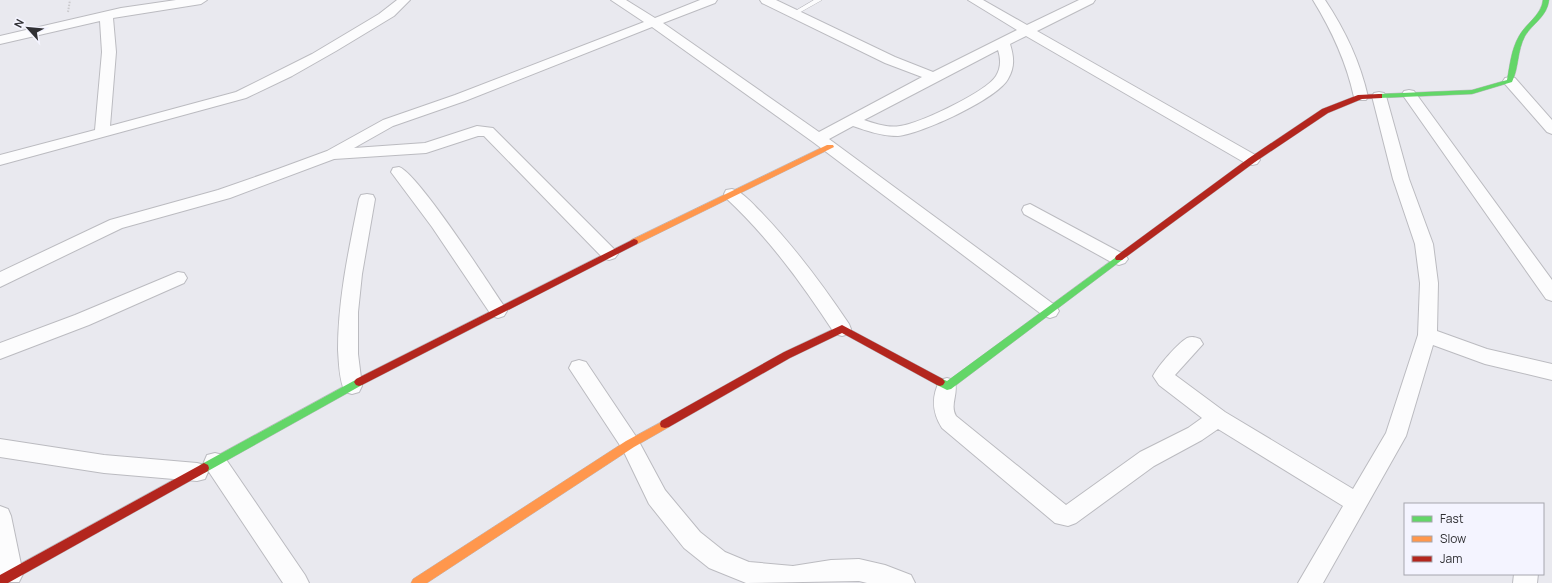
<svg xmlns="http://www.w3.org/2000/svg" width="1552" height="583" font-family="Manrope,sans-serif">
	<rect width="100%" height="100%" fill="#e9e9ef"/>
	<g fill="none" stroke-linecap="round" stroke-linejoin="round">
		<defs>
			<path id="lane" d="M 814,0 L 822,0 L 797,14 L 792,13 Z"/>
			<path id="street" d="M 176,0 L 207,0 L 201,4 L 113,18 L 116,52 L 110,126 L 236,92 L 312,54 L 379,14 L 397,0 L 410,0 L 394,16 L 336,51 L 292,76 L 246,98 L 0,165 L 0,155 L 95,130 L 102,52 L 100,21 L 0,44 L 0,36 L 121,8 Z
				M 611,0 L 626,0 L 655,18 L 700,0 L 717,0 L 715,3 L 663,23 L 819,132 L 922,77 L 885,63 L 762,3 L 760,0 L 776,0 L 895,57 L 933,72 L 1017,30 L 968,0 L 983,0 L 1027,25 L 1079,0 L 1095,0 L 1093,3 L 1037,31 L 1257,156 L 1260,160 L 1257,164 L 1252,165 L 1247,164 L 1026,36 L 1010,44 C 1014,57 1015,67 1008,79 C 997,99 921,134 898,136 C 882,136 867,131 853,126 L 829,139 L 1056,306 L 1059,311 L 1056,316 L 1050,318 L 1044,316 L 813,142 L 652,27 L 465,101 L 393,126 L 354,148 L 425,143 L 477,126 L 493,128 L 615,250 L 618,254 L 615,258 L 609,260 L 603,258 L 484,136 L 478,136 L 426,153 L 334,159 L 230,198 L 122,228 L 0,287 L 0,272 L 110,220 L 218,190 L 278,169 L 327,151 L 383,120 L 455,95 L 644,22 ZM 998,50 C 1001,59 1001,68 996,76 C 986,92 919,124 900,126 C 888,128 876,124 864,120 Z
				M 1313,0 L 1325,0 C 1345,30 1360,61 1368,97 L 1366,100 L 1356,100 L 1354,97 C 1346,61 1332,31 1313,0 Z
				M 1510,77 L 1515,78 L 1552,120 L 1552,134 L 1547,132 L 1505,84 L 1503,81 L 1505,78 Z
				M 1409,90 L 1414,91 L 1552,280 L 1552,301 L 1546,299 L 1402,94 L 1404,91 Z
				M 1379,92 L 1384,93 L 1386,96 L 1409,179 L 1433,244 L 1438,283 L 1437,331 L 1487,349 L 1552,364 L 1552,380 L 1485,364 L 1433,345 L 1406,436 L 1323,583 L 1298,583 L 1343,506 L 1218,429 L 1202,440 L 1154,466 L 1076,523 L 1068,526 L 1055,523 L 942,428 C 932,412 931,397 940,380 L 947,378 L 954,380 C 960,392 949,404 956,416 L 1066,505 L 1140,452 L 1188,428 L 1202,418 L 1159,385 L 1153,376 C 1158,366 1178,343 1187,338 C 1192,336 1195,337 1200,339 L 1203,344 L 1175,375 L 1225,412 L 1353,489 L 1386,433 L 1418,335 L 1420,283 L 1415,244 L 1393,179 L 1372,96 L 1374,93 Z
				M 399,167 C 417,172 489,284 504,306 L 507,311 L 504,316 L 498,318 L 492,316 L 432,227 L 391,172 L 393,168 Z
				M 732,189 C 743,192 752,203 760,211 C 794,246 822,284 849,324 L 851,329 L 849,334 L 842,336 L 835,334 C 803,285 769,238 726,198 L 724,194 L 726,190 Z
				M 367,194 L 373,195 L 375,199 L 362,274 L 358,312 L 358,354 L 362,386 L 359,392 L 352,394 L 345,392 C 339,380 339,363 338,350 C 338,298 349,249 359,199 L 361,195 Z
				M 1030,204 L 1125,255 L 1128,259 L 1125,263 L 1119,265 L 1113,263 L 1024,214 L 1022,210 L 1024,206 Z
				M 178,272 L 184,273 L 187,278 L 184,283 L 89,325 L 0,359 L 0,343 L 75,315 Z
				M 579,360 L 586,362 L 637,438 L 665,490 L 700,532 L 725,552 L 749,562 L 793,566 L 831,560 L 859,559 L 885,565 L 911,575 L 915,583 L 867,583 L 859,581 L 746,583 L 709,568 L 684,548 L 649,504 L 623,450 L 569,368 L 572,362 Z
				M 0,439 L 104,455 L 197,463 L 205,465 L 208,472 L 205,479 L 197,481 L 104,473 L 0,457 Z
				M 215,453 L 223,455 L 305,575 L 309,583 L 283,583 L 207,469 L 204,462 L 207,455 Z
				M 0,506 L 8,509 L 11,516 L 23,574 L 19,582 L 3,582 L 0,576 Z
				M 1514,574 L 1538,574 L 1537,583 L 1513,583 Z"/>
			<path id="fast" d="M 1543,0 L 1549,0 C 1547,17 1533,23 1525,36 C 1517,51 1519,68 1512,82 L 1472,94 L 1379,98 L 1375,96 L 1379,94 L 1472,90 L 1507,80 C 1510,65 1511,50 1519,36 C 1526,23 1541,16 1543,0 Z
				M 1119,255 L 1122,256 L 1123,258 L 1122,260 L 951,389 L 947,390 L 937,385 L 935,382 L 937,379 L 940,378 L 947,381 Z
				M 359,378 L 362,379 L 364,382 L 362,385 L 208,471 L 204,473 L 200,471 L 199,468 L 200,465 Z"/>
			<path id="slow" d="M 827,145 L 833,145 L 834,147 L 637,244 L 631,244 L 630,242 L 631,240 Z
				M 665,420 L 669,421 L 670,424 L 669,427 L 634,447 L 427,583 L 411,583 L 413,579 L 626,441 Z"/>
			<path id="jam" d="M 1379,94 L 1382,94 L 1382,98 L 1362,99 L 1328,113 L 1255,162 L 1122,260 L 1116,260 L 1115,258 L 1116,256 L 1249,158 L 1322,109 L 1358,95 Z
				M 634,239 L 637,240 L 638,242 L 637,244 L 362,385 L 359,386 L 356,385 L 354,382 L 356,379 Z
				M 842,325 L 943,379 L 945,382 L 943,385 L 940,386 L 937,385 L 842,333 L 790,358 L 669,427 L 665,428 L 661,427 L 660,424 L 661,421 L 784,352 Z
				M 204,463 L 208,465 L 209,468 L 208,471 L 8,583 L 0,583 L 0,575 Z"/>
		</defs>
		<use href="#lane" stroke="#bbbbc0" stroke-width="1"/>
		<use href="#street" stroke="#bbbbc0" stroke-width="2"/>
		<use href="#fast" stroke="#bbbbc0" stroke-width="1"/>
		<use href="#slow" stroke="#bbbbc0" stroke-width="1"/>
		<use href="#jam" stroke="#bbbbc0" stroke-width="1"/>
		<path stroke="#cbcacd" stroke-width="2" stroke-dasharray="1.5 1.5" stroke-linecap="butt" d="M 68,12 L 70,0"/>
		<use href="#lane" fill="#fcfcfd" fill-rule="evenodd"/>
		<use href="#street" fill="#fcfcfd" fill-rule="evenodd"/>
		<use href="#fast" fill="#63d668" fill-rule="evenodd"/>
		<use href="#slow" fill="#ff974d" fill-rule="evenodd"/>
		<use href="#jam" fill="#b3261e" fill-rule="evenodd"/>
	</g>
	<rect x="1404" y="503" width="140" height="72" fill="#f4f4ff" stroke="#a6a6ae"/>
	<rect x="1412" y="516" width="20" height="6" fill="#63d668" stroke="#a6a6ae"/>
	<text x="1440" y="523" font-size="12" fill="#303034">Fast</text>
	<rect x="1412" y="536" width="20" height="6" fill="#ff974d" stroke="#a6a6ae"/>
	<text x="1440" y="543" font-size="12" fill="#303034">Slow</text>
	<rect x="1412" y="556" width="20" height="6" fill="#b3261e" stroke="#a6a6ae"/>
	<text x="1440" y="563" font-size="12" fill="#303034">Jam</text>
	<g transform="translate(28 28) rotate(297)" stroke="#f4f4ff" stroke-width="3" paint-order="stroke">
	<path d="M0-3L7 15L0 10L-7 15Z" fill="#303034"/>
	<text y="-6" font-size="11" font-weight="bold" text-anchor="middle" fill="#303034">N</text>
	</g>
</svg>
